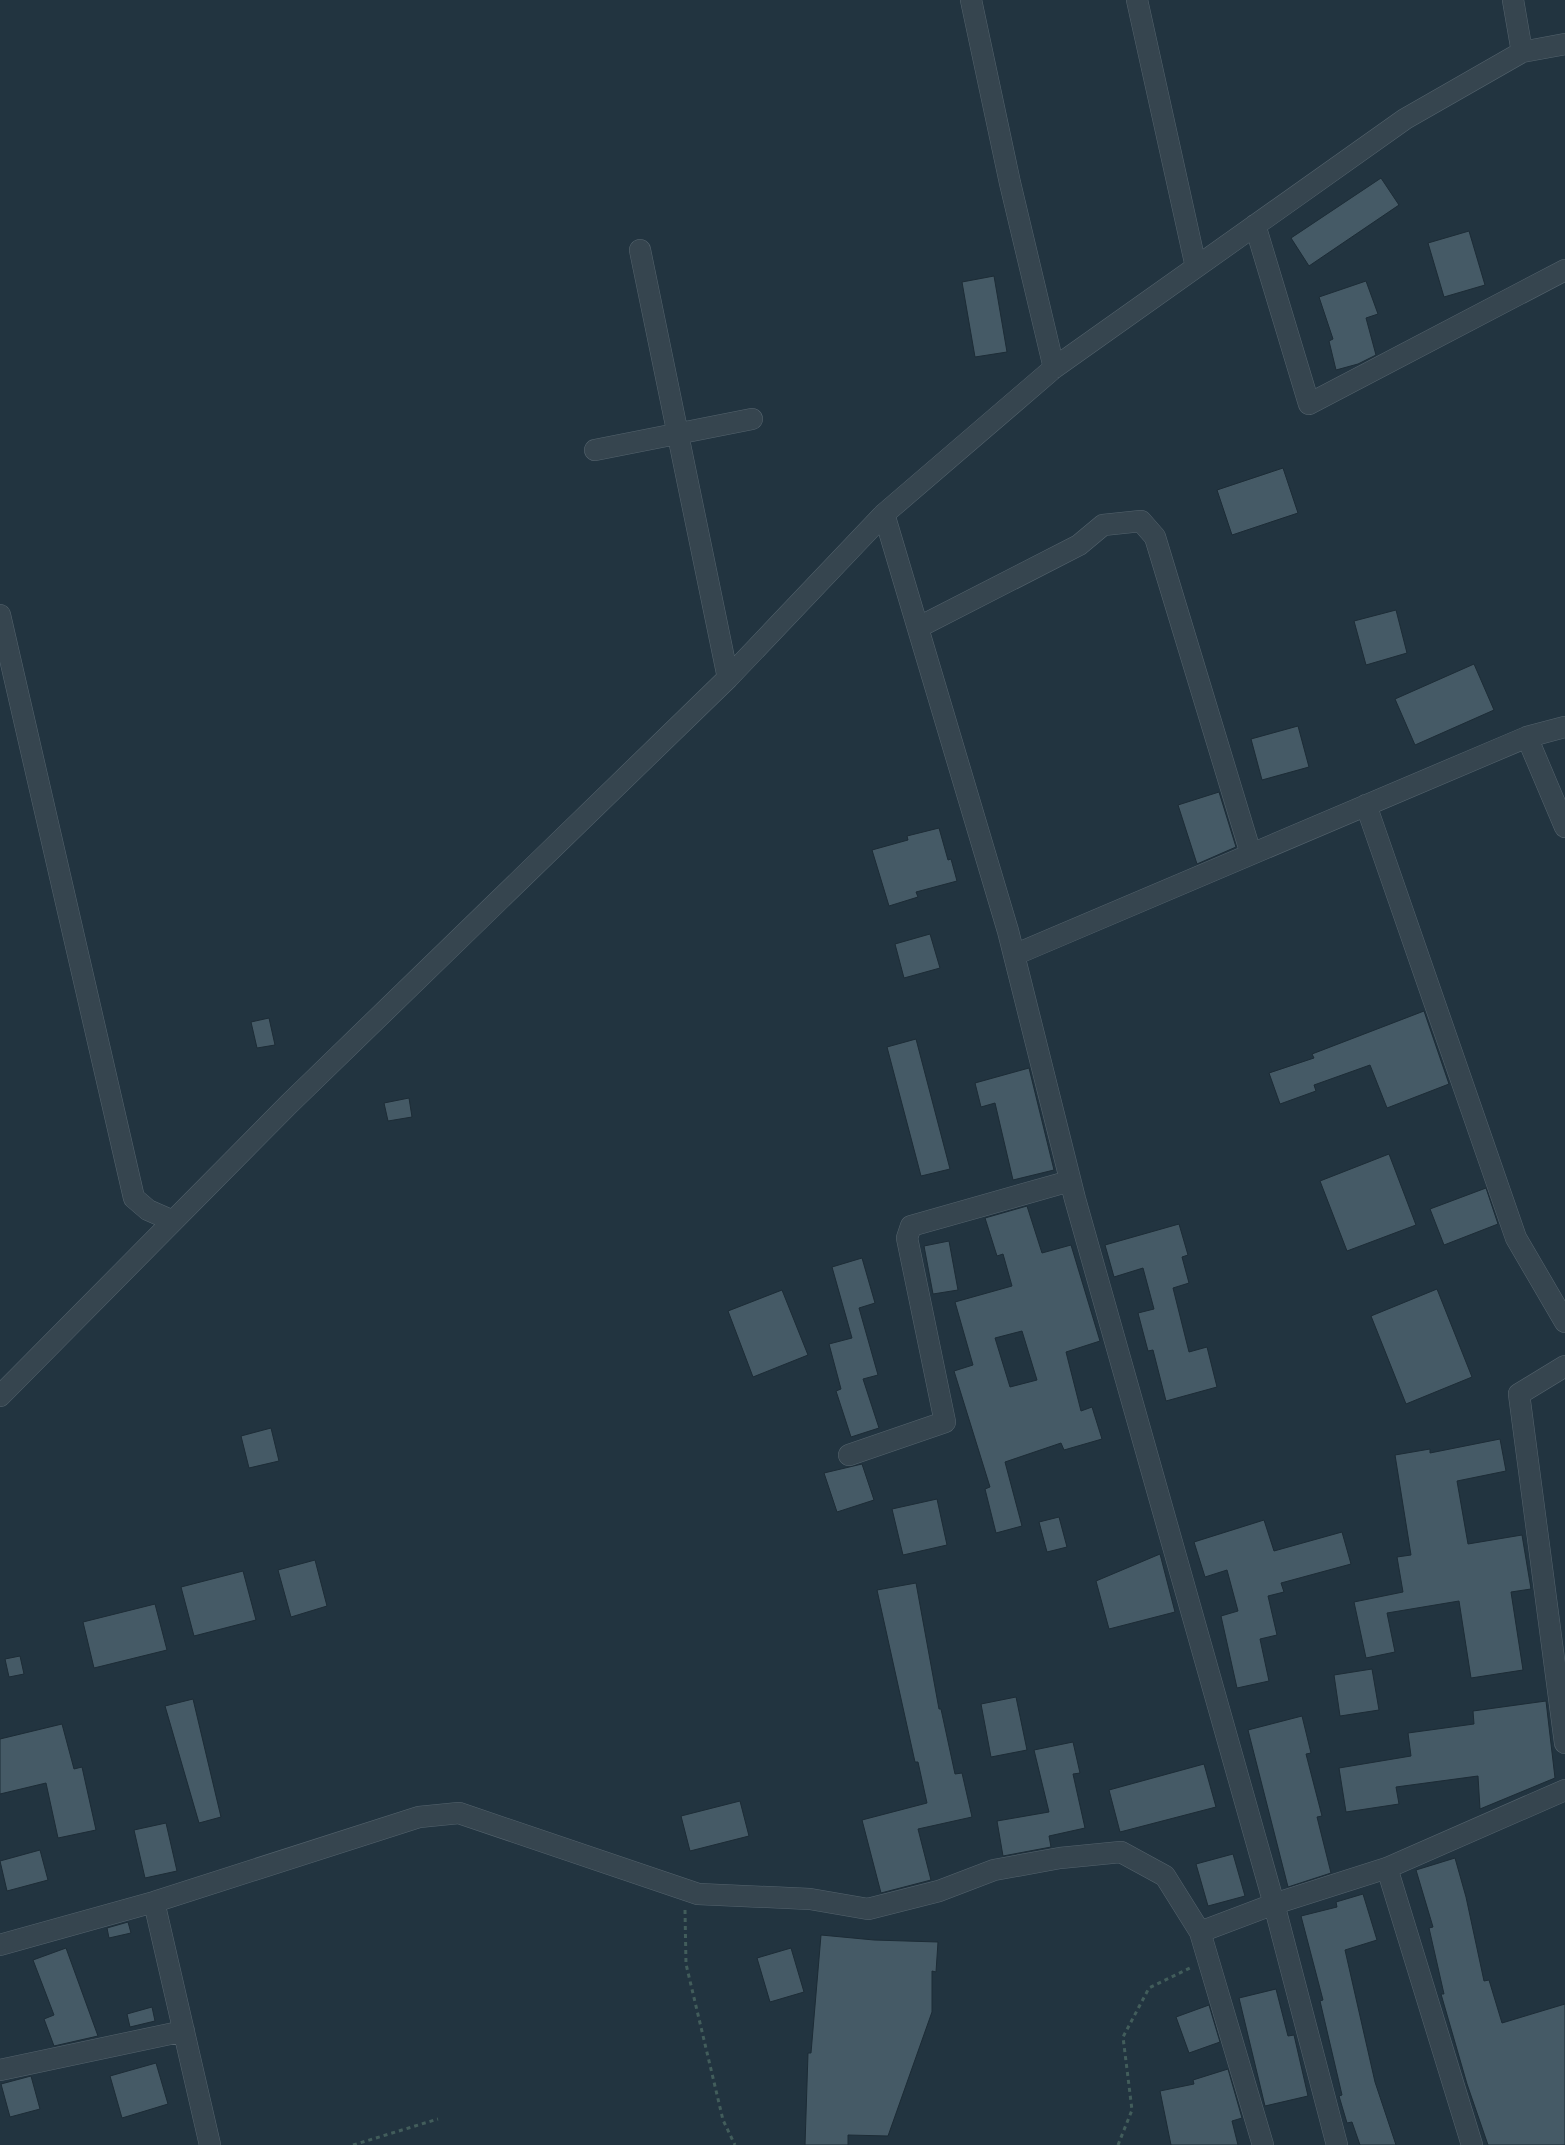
<svg xmlns="http://www.w3.org/2000/svg" width="1565" height="2145" font-family="'Archivo Narrow',sans-serif">
	<rect width="100%" height="100%" fill="#223440"/>
	<path fill="#455a66" stroke="#1d2c36" fill-rule="evenodd" d="M 1381,178 L 1399,205 L 1309,266 L 1291,238 Z
		M 1469,231 L 1485,285 L 1444,297 L 1428,243 Z
		M 994,276 L 1007,352 L 975,357 L 962,282 Z
		M 1366,281 L 1378,314 L 1366,318 L 1376,355 L 1358,364 L 1336,370 L 1329,341 L 1333,339 L 1319,297 Z
		M 1283,468 L 1298,513 L 1232,535 L 1217,490 Z
		M 1396,610 L 1407,653 L 1366,665 L 1354,621 Z
		M 1474,664 L 1494,710 L 1415,745 L 1395,699 Z
		M 1298,726 L 1309,767 L 1262,780 L 1251,739 Z
		M 1219,792 L 1236,847 L 1197,864 L 1178,805 Z
		M 939,828 L 948,860 L 951,859 L 957,881 L 916,892 L 918,897 L 889,906 L 872,850 L 908,840 L 907,836 Z
		M 930,934 L 940,968 L 904,978 L 895,944 Z
		M 1424,1011 L 1449,1084 L 1387,1108 L 1370,1065 L 1314,1085 L 1316,1091 L 1280,1104 L 1269,1073 L 1314,1058 L 1312,1054 Z
		M 269,1018 L 275,1045 L 257,1048 L 251,1022 Z
		M 916,1039 L 950,1169 L 921,1176 L 887,1047 Z
		M 1029,1068 L 1054,1170 L 1013,1180 L 995,1103 L 981,1107 L 975,1083 Z
		M 409,1098 L 412,1117 L 388,1121 L 384,1103 Z
		M 1389,1154 L 1416,1225 L 1347,1251 L 1320,1181 Z
		M 1486,1188 L 1498,1224 L 1444,1245 L 1430,1209 Z
		M 1027,1206 L 1042,1253 L 1071,1245 L 1100,1341 L 1066,1352 L 1081,1411 L 1092,1407 L 1102,1439 L 1064,1450 L 1061,1443 L 1005,1462 L 1022,1526 L 996,1533 L 985,1489 L 990,1487 L 954,1371 L 973,1365 L 955,1302 L 1012,1286 L 1003,1254 L 997,1256 L 985,1218 ZM 1022,1331 L 1037,1380 L 1010,1387 L 995,1338 Z
		M 1179,1224 L 1188,1255 L 1182,1257 L 1189,1283 L 1173,1288 L 1189,1352 L 1207,1347 L 1217,1387 L 1166,1401 L 1153,1350 L 1148,1351 L 1138,1313 L 1154,1309 L 1143,1268 L 1114,1277 L 1105,1245 Z
		M 949,1241 L 958,1290 L 933,1294 L 924,1246 Z
		M 862,1258 L 875,1303 L 859,1308 L 878,1375 L 863,1379 L 879,1428 L 851,1437 L 836,1391 L 841,1389 L 829,1344 L 852,1338 L 832,1267 Z
		M 1437,1289 L 1472,1377 L 1406,1404 L 1371,1316 Z
		M 782,1290 L 808,1355 L 753,1377 L 728,1311 Z
		M 271,1428 L 279,1461 L 249,1468 L 241,1436 Z
		M 1500,1439 L 1506,1471 L 1457,1481 L 1468,1544 L 1522,1535 L 1531,1589 L 1511,1592 L 1523,1670 L 1471,1678 L 1459,1601 L 1387,1613 L 1395,1652 L 1366,1658 L 1354,1602 L 1403,1592 L 1397,1557 L 1411,1555 L 1395,1455 L 1430,1449 L 1430,1453 Z
		M 862,1464 L 874,1500 L 837,1512 L 824,1473 Z
		M 937,1499 L 947,1545 L 903,1555 L 892,1509 Z
		M 1059,1517 L 1067,1547 L 1047,1552 L 1039,1522 Z
		M 1264,1520 L 1274,1551 L 1342,1532 L 1351,1564 L 1281,1583 L 1284,1592 L 1268,1596 L 1277,1635 L 1260,1639 L 1269,1681 L 1237,1688 L 1221,1616 L 1238,1611 L 1227,1570 L 1205,1577 L 1194,1542 Z
		M 1160,1554 L 1175,1612 L 1109,1629 L 1096,1581 Z
		M 315,1560 L 327,1606 L 291,1617 L 278,1570 Z
		M 243,1571 L 256,1620 L 194,1636 L 181,1587 Z
		M 916,1583 L 939,1709 L 941,1709 L 955,1774 L 962,1773 L 972,1817 L 918,1829 L 931,1880 L 881,1893 L 862,1820 L 927,1803 L 918,1762 L 915,1762 L 877,1590 Z
		M 155,1604 L 167,1650 L 94,1668 L 83,1622 Z
		M 20,1656 L 24,1674 L 9,1677 L 5,1659 Z
		M 1372,1669 L 1379,1710 L 1340,1716 L 1334,1675 Z
		M 1016,1697 L 1027,1750 L 991,1757 L 981,1704 Z
		M 193,1699 L 221,1817 L 199,1823 L 165,1706 Z
		M 1546,1701 L 1555,1778 L 1480,1809 L 1478,1776 L 1396,1787 L 1399,1804 L 1346,1812 L 1339,1768 L 1411,1756 L 1408,1733 L 1474,1724 L 1473,1711 Z
		M 1302,1716 L 1311,1753 L 1306,1754 L 1322,1816 L 1317,1817 L 1331,1873 L 1288,1887 L 1248,1730 Z
		M 62,1724 L 74,1769 L 82,1767 L 96,1830 L 58,1838 L 46,1783 L 0,1794 L 0,1739 Z
		M 1073,1742 L 1080,1773 L 1073,1774 L 1085,1828 L 1049,1836 L 1051,1847 L 1003,1856 L 997,1821 L 1049,1812 L 1034,1750 Z
		M 1204,1764 L 1216,1807 L 1120,1832 L 1109,1790 Z
		M 740,1801 L 749,1836 L 690,1851 L 681,1816 Z
		M 166,1823 L 177,1871 L 145,1878 L 134,1830 Z
		M 40,1850 L 48,1880 L 7,1891 L 0,1861 Z
		M 1233,1854 L 1245,1896 L 1208,1906 L 1196,1864 Z
		M 1455,1858 L 1466,1897 L 1484,1981 L 1489,1980 L 1502,2023 L 1565,2004 L 1565,2145 L 1488,2145 L 1467,2084 L 1441,1994 L 1444,1994 L 1429,1928 L 1433,1927 L 1416,1870 Z
		M 1363,1894 L 1377,1940 L 1345,1950 L 1375,2082 L 1396,2145 L 1360,2145 L 1352,2122 L 1347,2123 L 1339,2096 L 1342,2095 L 1320,2001 L 1323,2000 L 1301,1916 L 1337,1907 L 1336,1902 Z
		M 128,1922 L 131,1933 L 109,1938 L 107,1928 Z
		M 821,1935 L 874,1940 L 938,1942 L 936,1972 L 932,1971 L 932,2012 L 888,2136 L 848,2135 L 848,2145 L 805,2145 L 808,2053 L 811,2053 Z
		M 66,1948 L 98,2036 L 54,2046 L 44,2019 L 54,2015 L 33,1960 Z
		M 791,1948 L 804,1992 L 770,2002 L 757,1958 Z
		M 1276,1989 L 1288,2036 L 1294,2035 L 1308,2096 L 1265,2106 L 1239,1998 Z
		M 1209,2005 L 1220,2042 L 1189,2053 L 1176,2017 Z
		M 152,2007 L 155,2021 L 130,2027 L 127,2014 Z
		M 156,2063 L 168,2104 L 122,2118 L 110,2076 Z
		M 1228,2069 L 1242,2118 L 1232,2121 L 1238,2145 L 1171,2145 L 1160,2091 L 1194,2084 L 1193,2080 Z
		M 31,2076 L 40,2109 L 10,2117 L 1,2084 Z"/>
	<g fill="none" stroke-linecap="round" stroke-linejoin="round">
		<defs>
			<path id="minor" d="M 971,0 L 1010,183 L 1054,368
				M 1137,0 L 1196,267
				M 1513,0 L 1522,52
				M 1255,225 L 1309,404 L 1565,270
				M 640,250 L 728,678
				M 595,450 L 752,419
				M 884,514 L 1008,931 L 1075,1199 L 1274,1904 L 1337,2145
				M 0,615 L 134,1198 L 148,1210 L 173,1221
				M 919,627 L 1079,545 L 1103,525 L 1141,521 L 1155,537 L 1251,854
				M 1527,737 L 1565,827
				M 1366,805 L 1516,1238 L 1565,1322
				M 1014,955 L 1527,737 L 1565,727
				M 1565,1366 L 1519,1394 L 1565,1743
				M 0,1396 L 289,1104 L 728,678 L 884,514 L 1054,368 L 1405,119 L 1522,52 L 1565,44
				M 849,1455 L 945,1422 L 907,1238 L 911,1226 L 1070,1181
				M 1387,1868 L 1472,2145
				M 154,1902 L 210,2145
				M 1200,1932 L 1274,1904 L 1387,1868 L 1565,1790
				M 0,1945 L 154,1902 L 419,1817 L 459,1813 L 698,1894 L 810,1899 L 868,1909 L 939,1891 L 994,1870 L 1060,1858 L 1121,1852 L 1165,1876 L 1200,1932 L 1263,2145
				M 0,2070 L 184,2031"/>
		</defs>
		<use href="#minor" stroke="#54636d" stroke-width="22"/>
		<path stroke="#425d5b" stroke-width="3" stroke-dasharray="4 4" stroke-linecap="butt" d="M 685,1910 L 686,1964 L 723,2120 L 735,2145
			M 353,2145 L 438,2119
			M 1118,2145 L 1132,2110 L 1123,2037 L 1149,1988 L 1190,1968"/>
		<use href="#minor" stroke="#36454f" stroke-width="21"/>
	</g>
</svg>
